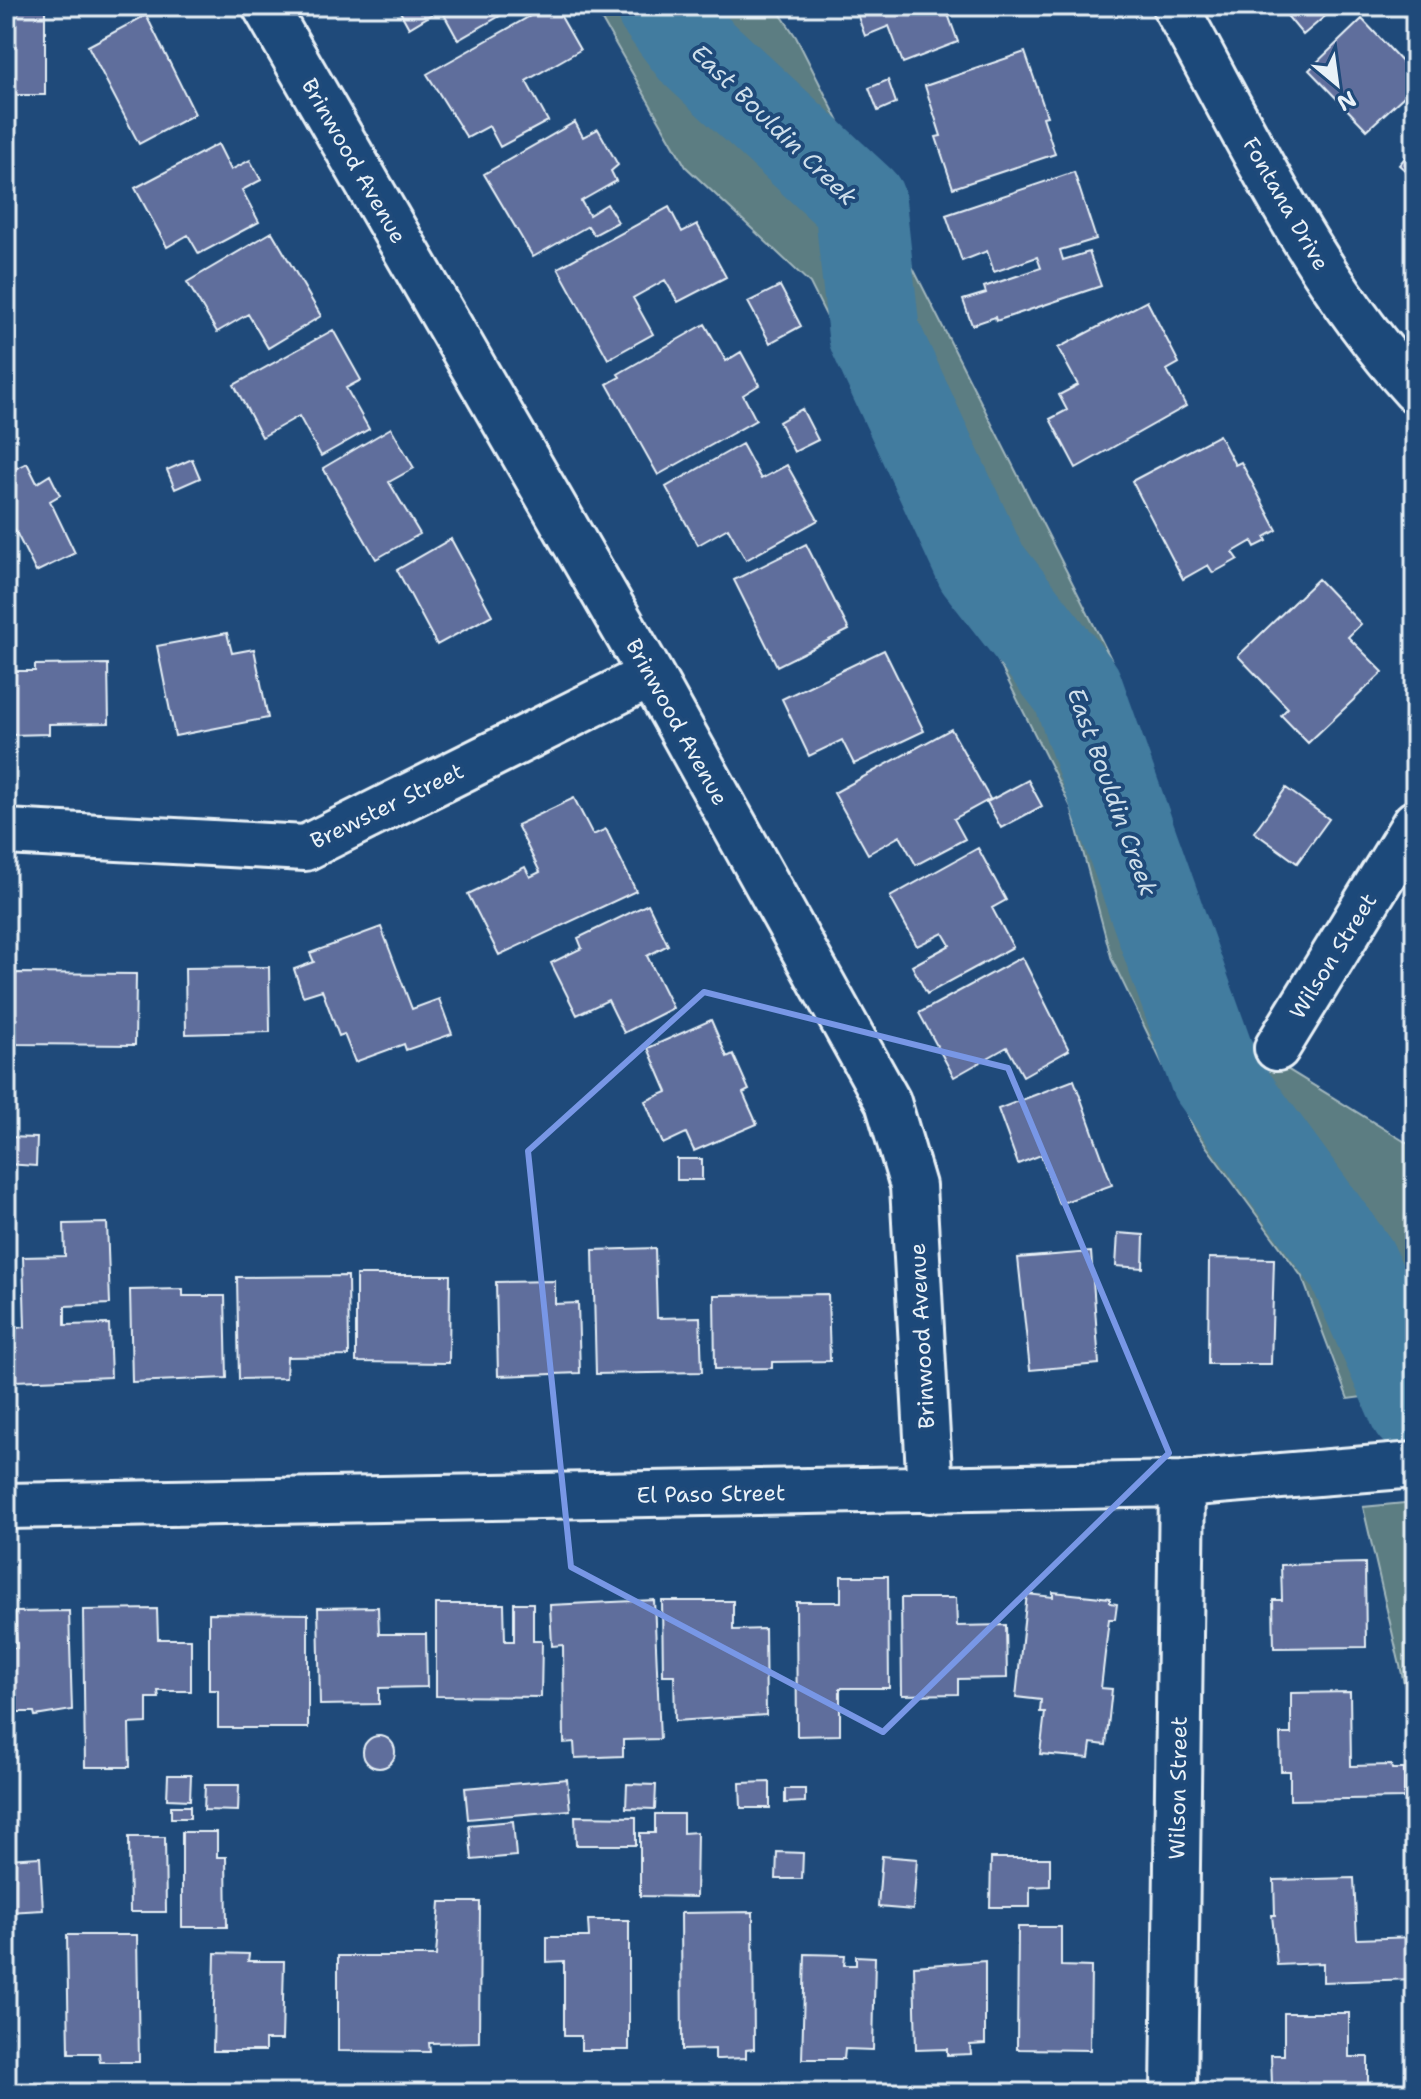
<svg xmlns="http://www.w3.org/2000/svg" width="1421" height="2099" font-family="'Shantell Sans',sans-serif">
	<rect width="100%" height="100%" fill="#1f4a7a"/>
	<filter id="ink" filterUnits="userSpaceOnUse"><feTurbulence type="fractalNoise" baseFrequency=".0125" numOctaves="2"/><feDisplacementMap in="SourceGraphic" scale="16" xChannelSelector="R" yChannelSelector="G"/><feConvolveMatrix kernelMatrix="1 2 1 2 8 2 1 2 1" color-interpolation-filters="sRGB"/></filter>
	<g filter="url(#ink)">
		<path fill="#5b7d82" stroke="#a2b7bd" stroke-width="2" d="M 594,6 L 775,6 L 796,37 L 1113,663 L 1240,1040 L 1415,1148 L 1415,1390 L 1348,1399 L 1302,1277 L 1195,1131 L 1112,960 L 1071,807 L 810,283 L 686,167 Z
			M 1415,1502 L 1415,1730 L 1363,1507 Z"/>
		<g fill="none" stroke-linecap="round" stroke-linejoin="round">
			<path stroke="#437b9f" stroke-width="92" d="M 662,6 L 695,50 L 860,203 L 874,334 L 981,566 L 1077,689 L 1215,1076 L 1352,1264 L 1415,1409"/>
		</g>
		<path fill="#5e6e9c" stroke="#e8f1f8" stroke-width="2" d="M 6,6 L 45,6 L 45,95 L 6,95 Z
			M 397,6 L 517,6 L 458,40 L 441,9 L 409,28 Z
			M 548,6 L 555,6 L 580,50 L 526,81 L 548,121 L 500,147 L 489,126 L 467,138 L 427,74 Z
			M 854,6 L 945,6 L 958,42 L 903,63 L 889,26 L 865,36 Z
			M 1279,6 L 1337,6 L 1303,35 Z
			M 146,15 L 195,114 L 139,144 L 88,46 Z
			M 1362,19 L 1406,66 L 1415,58 L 1415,86 L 1367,130 L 1309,70 Z
			M 1025,52 L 1047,116 L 1043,117 L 1055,154 L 953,188 L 936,137 L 941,136 L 925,86 Z
			M 888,80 L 896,103 L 878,111 L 869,88 Z
			M 575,122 L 583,137 L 598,129 L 618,165 L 611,171 L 616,181 L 581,201 L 589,215 L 607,204 L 618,222 L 594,235 L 588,226 L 533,257 L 484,174 Z
			M 218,144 L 231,170 L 250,160 L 261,180 L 242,190 L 259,222 L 199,254 L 188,235 L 167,247 L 135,188 Z
			M 1415,146 L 1415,179 L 1399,165 Z
			M 1074,172 L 1096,239 L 1060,250 L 1063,260 L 1089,252 L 1101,286 L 996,321 L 995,317 L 972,325 L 963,300 L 986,293 L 984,287 L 1041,268 L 1037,257 L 994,272 L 987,251 L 962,261 L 946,215 Z
			M 669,207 L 682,232 L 697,224 L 726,277 L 678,302 L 665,280 L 633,298 L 653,334 L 608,359 L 558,268 Z
			M 272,232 L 321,316 L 268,348 L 248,314 L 217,332 L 187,282 Z
			M 780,286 L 801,326 L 770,343 L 748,302 Z
			M 1147,301 L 1179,363 L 1167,370 L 1186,406 L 1076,468 L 1050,419 L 1067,410 L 1059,395 L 1078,385 L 1058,348 Z
			M 705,324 L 726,361 L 741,352 L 759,385 L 743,395 L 756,420 L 658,475 L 607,384 L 620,377 L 618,374 Z
			M 333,330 L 361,380 L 346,388 L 369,429 L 321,456 L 299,416 L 262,437 L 234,385 Z
			M 802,409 L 818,440 L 794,452 L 779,422 Z
			M 391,428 L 414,468 L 389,482 L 420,534 L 376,559 L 323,468 Z
			M 1219,435 L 1235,465 L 1241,462 L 1277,530 L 1265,537 L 1267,541 L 1255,547 L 1252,541 L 1233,552 L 1238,559 L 1213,573 L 1208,565 L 1183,579 L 1132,481 Z
			M 742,444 L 761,479 L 787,465 L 818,520 L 746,560 L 728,528 L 698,545 L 666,487 Z
			M 192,459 L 200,478 L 175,489 L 167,470 Z
			M 27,463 L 37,483 L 50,475 L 60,495 L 50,501 L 75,553 L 36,572 L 6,512 L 6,473 Z
			M 451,539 L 492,615 L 437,645 L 397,570 Z
			M 806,544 L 849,630 L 777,666 L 734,580 Z
			M 1318,579 L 1361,624 L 1348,637 L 1383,672 L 1308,743 L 1281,715 L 1288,708 L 1238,656 Z
			M 227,633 L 232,653 L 254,649 L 268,718 L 175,736 L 157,646 Z
			M 884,650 L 924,731 L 854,764 L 842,740 L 809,756 L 782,699 Z
			M 108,664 L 109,723 L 49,724 L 49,734 L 11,735 L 11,723 L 6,723 L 6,671 L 35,671 L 35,665 Z
			M 951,729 L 990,799 L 954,819 L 965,839 L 916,865 L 900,836 L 868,854 L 834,793 Z
			M 1028,780 L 1042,806 L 1001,828 L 987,802 Z
			M 1286,788 L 1329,819 L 1297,863 L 1254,832 Z
			M 574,798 L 593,835 L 606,829 L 636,891 L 499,955 L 468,894 L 525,867 L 530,877 L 540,872 L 517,825 Z
			M 978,848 L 1006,900 L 992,908 L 1013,947 L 927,994 L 912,966 L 950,945 L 943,933 L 917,946 L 890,897 Z
			M 648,904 L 668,945 L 647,956 L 673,1008 L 624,1033 L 608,1000 L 577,1015 L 551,963 L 582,948 L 578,938 Z
			M 381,927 L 412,1009 L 439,999 L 452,1034 L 406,1050 L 404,1044 L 355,1062 L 344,1034 L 339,1036 L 322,990 L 303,996 L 294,969 L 314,962 L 310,953 Z
			M 1022,957 L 1069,1050 L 1023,1076 L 1007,1047 L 954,1077 L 919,1013 Z
			M 269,967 L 270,1032 L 186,1034 L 185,968 Z
			M 16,973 L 136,974 L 135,1045 L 15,1044 Z
			M 711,1020 L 727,1057 L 733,1054 L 749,1090 L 743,1093 L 757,1124 L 694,1151 L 686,1133 L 663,1144 L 645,1101 L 667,1092 L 648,1048 Z
			M 1074,1080 L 1112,1185 L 1059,1204 L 1041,1155 L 1018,1164 L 998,1109 Z
			M 6,1137 L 37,1138 L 36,1166 L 6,1164 Z
			M 677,1159 L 702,1159 L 702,1180 L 677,1180 Z
			M 107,1223 L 110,1304 L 65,1306 L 65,1325 L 109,1324 L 111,1377 L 15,1381 L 14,1328 L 25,1327 L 23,1257 L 65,1256 L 64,1224 Z
			M 1118,1233 L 1144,1235 L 1143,1268 L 1116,1266 Z
			M 655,1248 L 657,1318 L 700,1317 L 702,1372 L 596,1374 L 593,1250 Z
			M 1091,1252 L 1099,1364 L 1030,1370 L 1018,1258 Z
			M 1209,1258 L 1274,1259 L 1271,1364 L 1208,1364 Z
			M 356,1275 L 450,1275 L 449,1363 L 356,1362 Z
			M 348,1276 L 349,1356 L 287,1357 L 286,1378 L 239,1379 L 237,1277 Z
			M 555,1281 L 555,1304 L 578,1303 L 580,1373 L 498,1376 L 496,1282 Z
			M 183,1289 L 183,1296 L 225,1296 L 227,1378 L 132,1382 L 130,1290 Z
			M 828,1294 L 830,1361 L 772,1362 L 772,1368 L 715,1369 L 714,1295 Z
			M 1365,1563 L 1366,1647 L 1274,1648 L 1273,1600 L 1282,1600 L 1281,1565 Z
			M 841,1576 L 888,1576 L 889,1688 L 840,1688 L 840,1735 L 797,1736 L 796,1602 L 841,1602 Z
			M 1053,1592 L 1110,1598 L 1110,1603 L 1117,1604 L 1115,1619 L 1109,1619 L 1101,1688 L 1112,1689 L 1106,1745 L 1091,1743 L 1089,1758 L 1040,1754 L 1045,1712 L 1040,1712 L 1041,1700 L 1016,1697 L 1027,1594 L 1053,1597 Z
			M 901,1598 L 956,1598 L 957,1626 L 1006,1625 L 1007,1678 L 958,1679 L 958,1694 L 902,1695 Z
			M 654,1600 L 660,1739 L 623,1740 L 623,1756 L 575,1758 L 574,1742 L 564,1743 L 563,1645 L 552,1646 L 550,1605 Z
			M 662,1601 L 733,1601 L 733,1630 L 765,1629 L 766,1715 L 675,1721 L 674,1675 L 663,1675 Z
			M 514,1603 L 533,1603 L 533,1641 L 542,1641 L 541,1697 L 436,1696 L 436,1604 L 504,1604 L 505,1641 L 514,1641 Z
			M 378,1607 L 379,1634 L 426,1634 L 427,1687 L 379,1688 L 379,1704 L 320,1705 L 318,1608 Z
			M 157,1609 L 158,1639 L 191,1639 L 191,1691 L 158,1691 L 159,1698 L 147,1698 L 147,1723 L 129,1724 L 130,1767 L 85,1767 L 83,1610 Z
			M 69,1611 L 72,1710 L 35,1716 L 34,1712 L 6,1712 L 6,1648 L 17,1648 L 15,1612 Z
			M 209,1613 L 308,1614 L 308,1728 L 218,1728 L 218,1690 L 209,1690 Z
			M 1350,1692 L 1351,1766 L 1391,1765 L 1392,1769 L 1404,1769 L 1404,1798 L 1290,1800 L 1290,1771 L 1281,1771 L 1280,1734 L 1291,1734 L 1291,1693 Z
			M363 1752a16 16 0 1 1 32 0a16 16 0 1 1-32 0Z
			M 168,1775 L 191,1775 L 190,1800 L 167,1799 Z
			M 567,1779 L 570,1810 L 468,1819 L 465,1788 Z
			M 770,1782 L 770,1808 L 741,1808 L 740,1783 Z
			M 627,1784 L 656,1785 L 655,1809 L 626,1808 Z
			M 205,1785 L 239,1785 L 238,1811 L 204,1810 Z
			M 785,1789 L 805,1789 L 805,1802 L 785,1803 Z
			M 171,1806 L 190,1806 L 190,1818 L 171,1818 Z
			M 655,1814 L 683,1814 L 683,1833 L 697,1832 L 696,1897 L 640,1896 L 640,1833 L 655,1833 Z
			M 575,1816 L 636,1817 L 636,1845 L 576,1845 Z
			M 513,1821 L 516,1856 L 472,1860 L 469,1825 Z
			M 182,1832 L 217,1832 L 217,1857 L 226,1857 L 227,1927 L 182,1927 Z
			M 129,1837 L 165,1837 L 166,1912 L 130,1912 Z
			M 777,1852 L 803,1853 L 802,1879 L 776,1879 Z
			M 882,1856 L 917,1859 L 913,1910 L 878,1907 Z
			M 40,1857 L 43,1910 L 8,1912 L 6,1859 Z
			M 991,1858 L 1050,1858 L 1050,1886 L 1030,1887 L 1030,1907 L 990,1907 Z
			M 1354,1878 L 1357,1939 L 1415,1937 L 1415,1979 L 1323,1982 L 1323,1963 L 1277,1965 L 1272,1915 L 1275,1915 L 1274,1880 Z
			M 440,1902 L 480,1902 L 479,2042 L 429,2043 L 430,2052 L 338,2051 L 338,1956 L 436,1956 Z
			M 753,1912 L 754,2049 L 746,2050 L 746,2058 L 719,2059 L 715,2059 L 715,2049 L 682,2050 L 681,1913 Z
			M 588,1920 L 629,1920 L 629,2050 L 581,2050 L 581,2036 L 564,2036 L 564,1961 L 547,1962 L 547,1937 L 589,1937 Z
			M 1018,1927 L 1061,1927 L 1061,1966 L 1091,1967 L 1090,2050 L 1017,2049 Z
			M 67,1935 L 137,1935 L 139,2062 L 100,2062 L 99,2053 L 69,2053 Z
			M 6,1947 L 12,2053 L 6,2053 Z
			M 215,1953 L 249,1954 L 248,1961 L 284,1961 L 282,2040 L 265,2040 L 265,2051 L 213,2051 Z
			M 805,1954 L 845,1955 L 844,1965 L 856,1965 L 856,1956 L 875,1957 L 873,2050 L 845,2049 L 844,2059 L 802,2059 Z
			M 985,1961 L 985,2044 L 970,2045 L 971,2054 L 947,2055 L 947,2049 L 916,2050 L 914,1966 Z
			M 1284,2013 L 1349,2013 L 1349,2057 L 1368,2057 L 1368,2091 L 1284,2093 L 1284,2085 L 1272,2085 L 1271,2055 L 1284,2055 Z"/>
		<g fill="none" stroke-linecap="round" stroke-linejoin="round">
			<defs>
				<path id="minor" d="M 265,6 L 651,675 L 888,1102 L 913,1186 L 930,1490
					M 1175,6 C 1248,138 1313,278 1415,390
					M 6,832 L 305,848 L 651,675
					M 1277,1048 L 1415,823
					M 6,1506 L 1182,1484 L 1415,1465
					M 1174,2093 L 1182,1484"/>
			</defs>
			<use href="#minor" stroke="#e8f1f8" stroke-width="50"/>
			<use href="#minor" stroke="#1f4a7a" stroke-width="44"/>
		</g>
	</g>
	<path fill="none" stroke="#7897e6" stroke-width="6" stroke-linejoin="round" d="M 704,992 L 1008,1068 L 1169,1453 L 883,1732 L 571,1567 L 528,1151 Z"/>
	<g text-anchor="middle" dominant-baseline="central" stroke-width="8" stroke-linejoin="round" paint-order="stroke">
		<g font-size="22" fill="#e8f1f8" stroke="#1f4a7a">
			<text transform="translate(354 161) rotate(60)">Brinwood Avenue</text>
			<text transform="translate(1286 204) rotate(60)">Fontana Drive</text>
			<text transform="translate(677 722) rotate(61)">Brinwood Avenue</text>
			<text transform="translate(387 806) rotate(-26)">Brewster Street</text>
			<text transform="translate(1333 956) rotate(-58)">Wilson Street</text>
			<text transform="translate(922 1336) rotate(-93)">Brinwood Avenue</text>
			<text transform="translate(711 1494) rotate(-1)">El Paso Street</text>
			<text transform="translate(1178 1788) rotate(-89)">Wilson Street</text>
		</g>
		<g font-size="24" font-style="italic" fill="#cfdfeb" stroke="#1f4a7a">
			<text transform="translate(774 125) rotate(44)">East Bouldin Creek</text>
			<text transform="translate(1112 792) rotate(70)">East Bouldin Creek</text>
		</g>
	</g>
	<rect width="1421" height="2099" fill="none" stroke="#1f4a7a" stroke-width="32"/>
	<rect x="16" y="16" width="1389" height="2067" fill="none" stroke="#e8f1f8" stroke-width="3" filter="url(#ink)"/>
	<g transform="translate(1337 84) rotate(151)" stroke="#1f4a7a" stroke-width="6" paint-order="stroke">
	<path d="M0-6L14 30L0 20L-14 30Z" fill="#e8f1f8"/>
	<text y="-12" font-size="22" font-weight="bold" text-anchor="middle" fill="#e8f1f8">N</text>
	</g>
</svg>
